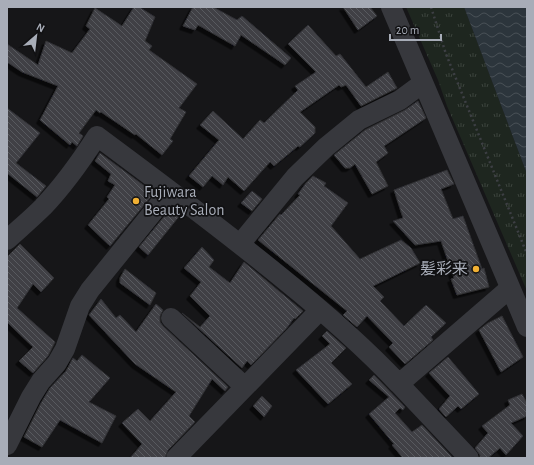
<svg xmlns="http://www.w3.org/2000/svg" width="534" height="465" font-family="'Alegreya Sans','Noto Sans JP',sans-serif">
	<defs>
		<pattern id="grass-tufts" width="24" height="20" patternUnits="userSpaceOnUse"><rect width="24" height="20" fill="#1e261f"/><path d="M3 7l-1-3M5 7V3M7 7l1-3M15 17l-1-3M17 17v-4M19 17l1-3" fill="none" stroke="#3c433d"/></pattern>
		<pattern id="water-waves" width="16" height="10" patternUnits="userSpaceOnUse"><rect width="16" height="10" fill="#2c353c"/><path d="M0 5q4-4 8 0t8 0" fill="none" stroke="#485056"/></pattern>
		<pattern id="building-back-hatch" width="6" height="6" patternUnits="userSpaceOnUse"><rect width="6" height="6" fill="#404145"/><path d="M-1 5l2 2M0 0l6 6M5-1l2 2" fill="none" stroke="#595a5e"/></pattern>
		<filter id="shadow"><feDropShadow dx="-3.5" dy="3.5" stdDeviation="0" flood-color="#0009"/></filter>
	</defs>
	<rect width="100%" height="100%" fill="#161618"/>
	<path fill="url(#grass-tufts)" d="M 406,7 L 464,7 L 527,174 L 527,291 L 447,106 L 438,80 Z"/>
	<path fill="url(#water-waves)" d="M 464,7 L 527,7 L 527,174 Z"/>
	<path fill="url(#building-back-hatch)" stroke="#303034" filter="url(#shadow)" d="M 134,7 L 139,7 L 155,17 L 145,41 L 152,46 L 149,50 L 197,84 L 179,108 L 186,112 L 170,139 L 173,141 L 162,155 L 136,134 L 135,135 L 101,112 L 100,113 L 96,110 L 79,133 L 83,136 L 77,146 L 72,142 L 70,145 L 40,120 L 58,86 L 22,72 L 7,62 L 7,44 L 38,65 L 46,41 L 72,53 L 90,29 L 86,26 L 95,8 L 122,26 Z
		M 193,7 L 213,7 L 237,20 L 242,16 L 291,58 L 285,65 L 241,35 L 235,46 L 198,25 L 195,30 L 183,26 Z
		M 343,7 L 370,7 L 377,16 L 358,30 Z
		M 308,25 L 336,56 L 340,54 L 366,87 L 388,72 L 397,88 L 361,106 L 346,85 L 341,87 L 339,85 L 300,112 L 315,127 L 315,133 L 300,147 L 298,146 L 274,166 L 270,162 L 244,191 L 228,177 L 223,185 L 212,176 L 203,187 L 189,176 L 219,140 L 200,125 L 213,111 L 243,139 L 260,120 L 264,123 L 298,90 L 295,86 L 316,72 L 288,44 Z
		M 418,101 L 426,118 L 384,146 L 388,153 L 376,162 L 388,186 L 372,194 L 355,164 L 350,168 L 345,168 L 334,155 L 365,130 L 405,110 Z
		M 7,108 L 40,133 L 16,163 L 46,186 L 37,197 L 7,173 Z
		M 100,153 L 154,193 L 110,246 L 88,225 L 109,199 L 107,197 L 115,185 L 108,181 L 111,174 L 95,161 Z
		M 447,170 L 454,184 L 441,189 L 453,219 L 463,216 L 482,269 L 484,268 L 489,287 L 457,295 L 451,279 L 454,278 L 441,241 L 415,245 L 393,221 L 403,218 L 394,190 Z
		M 313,176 L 326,183 L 324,186 L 348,203 L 331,226 L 360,259 L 401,240 L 411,248 L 420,263 L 373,286 L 384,297 L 380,301 L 404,326 L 426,305 L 446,323 L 431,337 L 433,340 L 405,364 L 389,347 L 393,343 L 367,316 L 357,327 L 343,315 L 347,311 L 258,240 L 280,214 L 281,215 L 300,195 L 298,194 L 306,183 Z
		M 252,191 L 262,199 L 252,211 L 241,203 Z
		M 172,207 L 181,214 L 148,255 L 139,247 Z
		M 20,244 L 54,278 L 41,292 L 33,284 L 17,308 L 55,342 L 48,356 L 33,373 L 19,361 L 33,347 L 7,322 L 7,257 Z
		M 202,247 L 214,260 L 209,267 L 230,283 L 244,262 L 303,311 L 295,319 L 294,318 L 286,329 L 251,365 L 247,361 L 242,368 L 182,313 L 200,327 L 210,316 L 190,296 L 201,282 L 184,268 Z
		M 125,269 L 156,293 L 150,305 L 120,283 L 120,278 Z
		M 101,299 L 116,318 L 120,315 L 136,332 L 156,304 L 163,310 L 160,316 L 160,322 L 163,326 L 228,387 L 225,391 L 212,379 L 189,416 L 195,422 L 168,450 L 165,458 L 130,458 L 142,444 L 122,423 L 138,409 L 150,421 L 176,392 L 135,364 L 89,315 Z
		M 502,316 L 523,357 L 501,372 L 479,330 L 488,323 Z
		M 327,331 L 346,348 L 331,363 L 352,384 L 328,404 L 296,370 L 330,344 L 322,336 Z
		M 82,355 L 110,378 L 89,402 L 116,416 L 102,443 L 60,420 L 42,447 L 24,437 L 41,403 L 50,388 L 66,371 L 73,358 L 77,361 Z
		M 448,357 L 479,394 L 461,409 L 458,406 L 446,417 L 439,409 L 450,396 L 429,373 Z
		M 374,375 L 405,407 L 403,410 L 400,408 L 395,413 L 412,432 L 422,425 L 453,458 L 403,458 L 392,445 L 394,444 L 369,414 L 389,397 L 369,380 Z
		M 522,394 L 527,403 L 527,416 L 511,423 L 523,436 L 506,455 L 500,448 L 488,458 L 480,458 L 480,455 L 475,448 L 488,433 L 482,426 L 510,405 L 508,400 Z
		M 262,396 L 272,406 L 264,417 L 253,406 Z"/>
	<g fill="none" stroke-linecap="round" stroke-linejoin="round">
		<path stroke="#3d3f44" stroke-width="2.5" stroke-dasharray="2 3" stroke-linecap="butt" d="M 431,7 L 446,54 L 527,254"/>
		<path stroke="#37383d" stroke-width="20" d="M 391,7 L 527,327
			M 7,240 C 19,229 32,218 43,207 C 64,185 81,161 97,136 C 159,182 222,229 282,278 C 323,311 363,346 399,384
			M 240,244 L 295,177 L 326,147 L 359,120 L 400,100 L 423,83
			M 171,318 L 245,387
			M 7,445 L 31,397 L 41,381 L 57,363 L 65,349 L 80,306 L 90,290 L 170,191
			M 176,458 L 320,310
			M 469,458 L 399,384 L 510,288"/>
	</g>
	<g fill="#f2b134" stroke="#111113" stroke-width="1.5">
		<circle cx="136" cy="201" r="4"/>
		<circle cx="476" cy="269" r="4"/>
	</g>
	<g text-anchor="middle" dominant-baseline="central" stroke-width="3.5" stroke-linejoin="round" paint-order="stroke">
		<g font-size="16" fill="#a8adb8" stroke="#111113" text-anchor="start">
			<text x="144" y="192">Fujiwara<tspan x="144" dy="18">Beauty Salon</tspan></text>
			<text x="468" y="269" text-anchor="end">髪彩来</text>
		</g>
	</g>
	<rect width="534" height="465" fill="none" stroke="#a8adb8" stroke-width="16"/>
	<g transform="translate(36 36) rotate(28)" stroke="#111113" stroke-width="3" paint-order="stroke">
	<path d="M0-3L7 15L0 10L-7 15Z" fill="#a8adb8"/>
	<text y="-6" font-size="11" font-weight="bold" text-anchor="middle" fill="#a8adb8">N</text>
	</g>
	<path d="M390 34v6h51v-6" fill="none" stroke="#a8adb8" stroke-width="2"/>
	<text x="396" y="34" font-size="12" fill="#a8adb8" stroke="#111113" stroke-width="3" paint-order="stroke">20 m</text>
</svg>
